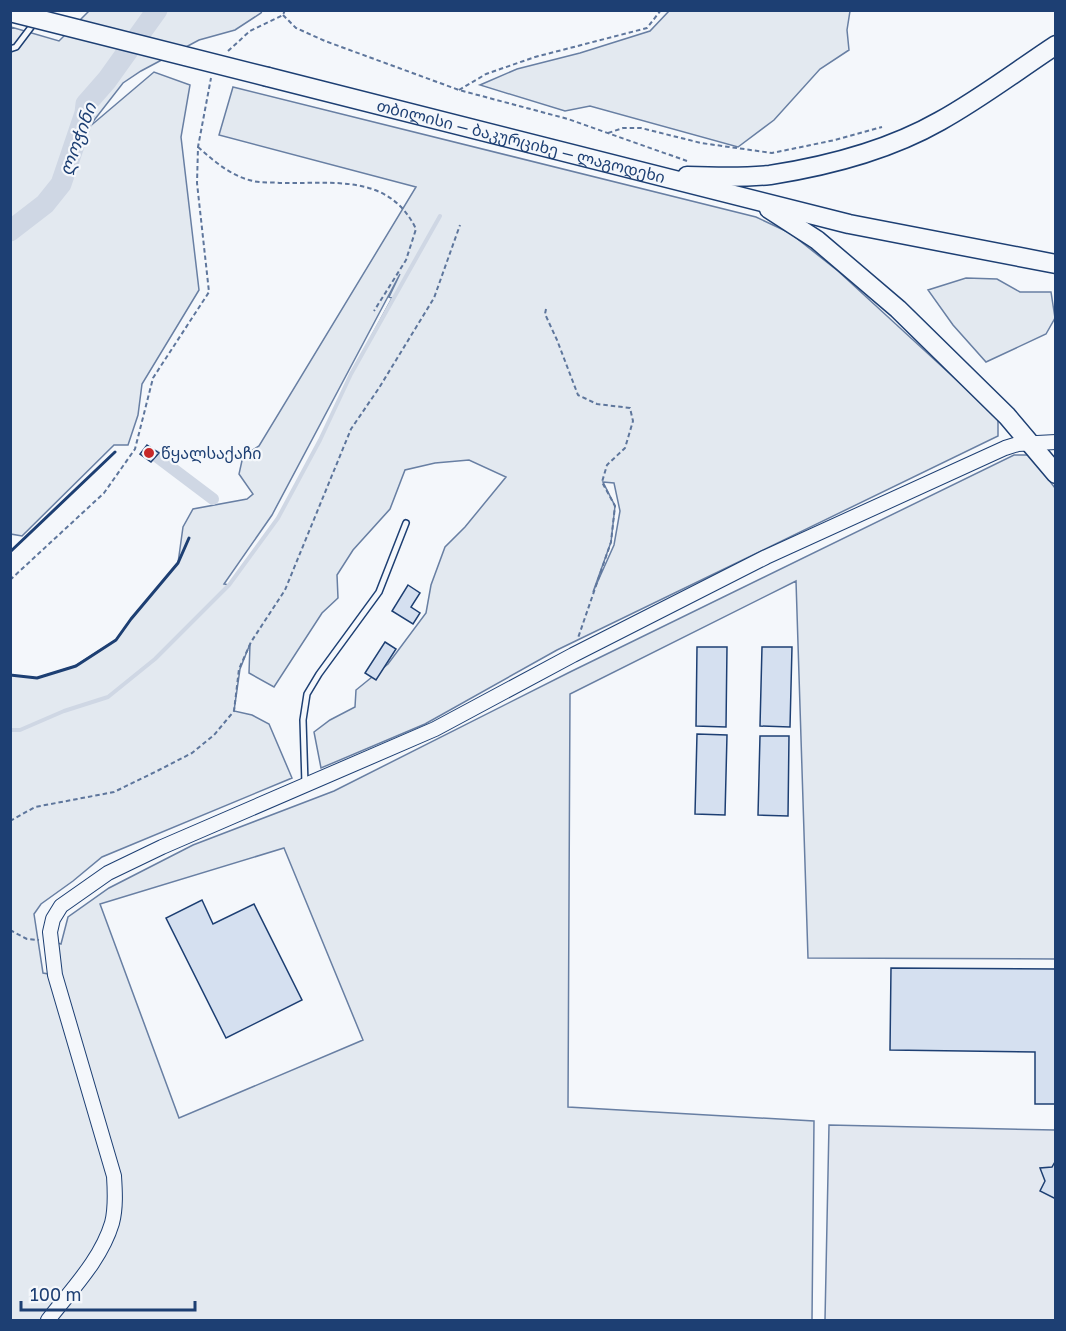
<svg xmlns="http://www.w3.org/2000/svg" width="1066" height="1331" font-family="'Golos Text','Noto Sans Georgian',sans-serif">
	<rect width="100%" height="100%" fill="#f4f7fb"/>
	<path fill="#e3e9f0" stroke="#687fa3" stroke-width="1.5" fill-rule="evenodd" d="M 89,11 L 262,11 L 261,13 L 235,30 L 199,40 L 141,71 L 123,83 L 88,128 L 154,72 L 190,85 L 181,137 L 199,290 L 142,384 L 138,415 L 128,445 L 114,445 L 22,536 L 11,534 L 11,27 L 59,41 Z
		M 669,11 L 850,11 L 847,30 L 849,50 L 820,69 L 774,120 L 738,147 L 590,106 L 565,111 L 480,85 L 517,69 L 580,53 L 650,31 Z
		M 233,87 L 756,217 L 790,233 L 838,271 L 998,418 L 998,436 L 557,650 L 425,724 L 321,768 L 314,732 L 330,720 L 355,707 L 356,690 L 388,664 L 426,613 L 431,585 L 445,547 L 465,527 L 506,477 L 469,460 L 435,463 L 405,470 L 390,509 L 353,550 L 337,575 L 338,598 L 322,613 L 274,687 L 249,673 L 250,644 L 240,669 L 234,711 L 252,715 L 269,724 L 292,778 L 102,857 L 73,881 L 41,904 L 34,914 L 43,973 L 55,975 L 51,941 L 61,944 L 68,917 L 109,888 L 193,845 L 334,791 L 570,672 L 1014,455 L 1030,455 L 1055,488 L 1055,959 L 808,958 L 796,581 L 570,694 L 568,1107 L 814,1121 L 812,1320 L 11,1320 L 11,675 L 37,678 L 75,666 L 116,640 L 131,619 L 178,563 L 183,527 L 193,509 L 247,499 L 253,494 L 239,474 L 243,456 L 259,446 L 416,187 L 219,135 ZM 400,274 L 389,297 L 392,298 L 351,374 L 320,440 L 278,518 L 229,585 L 224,584 L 272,515 ZM 603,482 L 614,483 L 620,511 L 614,545 L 593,592 L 611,542 L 615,506 ZM 284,848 L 363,1040 L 179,1118 L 100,904 Z
		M 966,278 L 997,279 L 1020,292 L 1051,292 L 1055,318 L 1046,334 L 986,362 L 953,325 L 928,290 Z"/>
	<path fill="#e3e8f0" stroke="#687fa3" stroke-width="1.5" d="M 829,1125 L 1055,1130 L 1055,1320 L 825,1320 Z"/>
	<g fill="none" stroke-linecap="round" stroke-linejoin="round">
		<path stroke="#cfd7e4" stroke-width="4" d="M 10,730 L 20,730 L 64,711 L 108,697 L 155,659 L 229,585 L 278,518 L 320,440 L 351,374 L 440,216"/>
		<path stroke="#cfd7e4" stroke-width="12" d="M 156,456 L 213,499"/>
		<path stroke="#cfd7e4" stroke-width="21" d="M 10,231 L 45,204 L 61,184 L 85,113 L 86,104 L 107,80 L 157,10"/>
	</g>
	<path fill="#d5e0f0" stroke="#1d3f73" stroke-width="1.5" d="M 147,445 L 159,453 L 151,462 L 140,454 Z
		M 408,585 L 420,593 L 411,607 L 420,613 L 413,624 L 392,611 Z
		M 385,642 L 396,649 L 376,680 L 365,673 Z
		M 697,647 L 727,647 L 726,727 L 696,726 Z
		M 762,647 L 792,647 L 790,727 L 760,726 Z
		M 697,734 L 727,735 L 725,815 L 695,814 Z
		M 760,736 L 789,736 L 788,816 L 758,815 Z
		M 202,900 L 213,924 L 254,904 L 302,1000 L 226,1038 L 166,918 Z
		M 891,968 L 1056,969 L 1056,1104 L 1035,1104 L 1035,1052 L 890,1050 Z
		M 1056,1160 L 1056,1199 L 1040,1191 L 1045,1181 L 1040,1168 L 1052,1167 Z"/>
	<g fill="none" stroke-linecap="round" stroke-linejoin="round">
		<defs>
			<path id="service" d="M 10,49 L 16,47 L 44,10
				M 305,784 L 303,720 L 307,694 L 319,674 L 379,592 L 406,523"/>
			<path id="tertiary" d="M 48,1320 C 71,1290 101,1260 112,1223 C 116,1208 115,1191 114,1176 L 55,975 L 50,932 L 53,919 L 61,906 L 108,873 L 162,847 L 435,729 L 573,655 L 766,557 L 1005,448 L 1018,444 L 1056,442"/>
			<g id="trunk">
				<path id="s1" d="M 268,77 L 849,224 L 1056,264"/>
				<path d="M 687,176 C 715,177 743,178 770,175 C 828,166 889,150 940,121 C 980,99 1018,70 1056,45"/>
				<path d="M 769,209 L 817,240 L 898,309 L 1007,416 L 1056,474"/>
			</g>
		</defs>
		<use href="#service" stroke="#1d3f73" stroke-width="8"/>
		<use href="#tertiary" stroke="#1d3f73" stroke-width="16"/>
		<use href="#trunk" stroke="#1d3f73" stroke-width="21"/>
		<path stroke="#5e769c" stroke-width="2" stroke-dasharray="4.5 3" stroke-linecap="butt" d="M 283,15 L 296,28 L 325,41 L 459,90 L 568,119 L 687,161
			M 228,51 L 250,31 L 283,15 L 285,10
			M 459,90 L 486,74 L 535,57 L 647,28 L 661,10
			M 608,133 L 623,128 L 641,128 L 701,143 L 772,153 L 835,140 L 882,127
			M 198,147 C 215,162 231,176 253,181 C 261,183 272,182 281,183 C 333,184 389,173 416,229 L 406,260 L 374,311
			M 546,309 L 545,314 L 557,340 L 578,395 L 597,404 L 630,408 L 633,421 L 625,448 L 607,465 L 602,482 L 615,506 L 611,542 L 578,638
			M 10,580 L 104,493 L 135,449 L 153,378 L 209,292 L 197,183 L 198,147 L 211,78
			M 10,821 L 35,807 L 114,792 L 159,770 L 192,753 L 214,735 L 234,711 L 239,669 L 251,642 L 285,590 L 351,429 L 379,388 L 434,298 L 460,225
			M 10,930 L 27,939 L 39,940"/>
		<use href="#service" stroke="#f4f7fb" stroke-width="5"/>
		<use href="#tertiary" stroke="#f4f7fb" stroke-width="14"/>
		<use href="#trunk" stroke="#f4f7fb" stroke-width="18"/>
		<defs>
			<path id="trunk-bridge" d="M 10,12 L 268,77"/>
		</defs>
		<use href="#trunk-bridge" stroke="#1d3f73" stroke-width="21" stroke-linecap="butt"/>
		<use href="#trunk-bridge" stroke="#f4f7fb" stroke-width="18"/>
		<path stroke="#1d3f73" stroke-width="3" d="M 10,552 L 115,452
			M 10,675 L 37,678 L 76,666 L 116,640 L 131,619 L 178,563 L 189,538"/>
	</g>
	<circle fill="#c62828" stroke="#f4f7fb" stroke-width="2" cx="149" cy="453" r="6"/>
	<g text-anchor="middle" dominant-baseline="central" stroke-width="4.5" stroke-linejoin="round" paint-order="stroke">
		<g font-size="16" fill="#1d3f73" stroke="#f4f7fb">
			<text stroke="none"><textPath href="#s1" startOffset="261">თბილისი — ბაკურციხე — ლაგოდეხი</textPath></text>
		</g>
		<g font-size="16" fill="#1d3f73" stroke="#f4f7fb" text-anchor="start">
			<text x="161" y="453">წყალსაქაჩი</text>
		</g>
		<g font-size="18" font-style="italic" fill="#1d3f73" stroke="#f4f7fb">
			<text transform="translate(77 139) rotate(-70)">ლოჭინი</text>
		</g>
	</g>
	<rect width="1066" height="1331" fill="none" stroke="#1d3f73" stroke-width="24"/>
	<path d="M21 1301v9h174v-9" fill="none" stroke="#1d3f73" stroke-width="3"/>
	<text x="30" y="1301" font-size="18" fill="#1d3f73" stroke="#f4f7fb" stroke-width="4.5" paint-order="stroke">100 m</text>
</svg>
